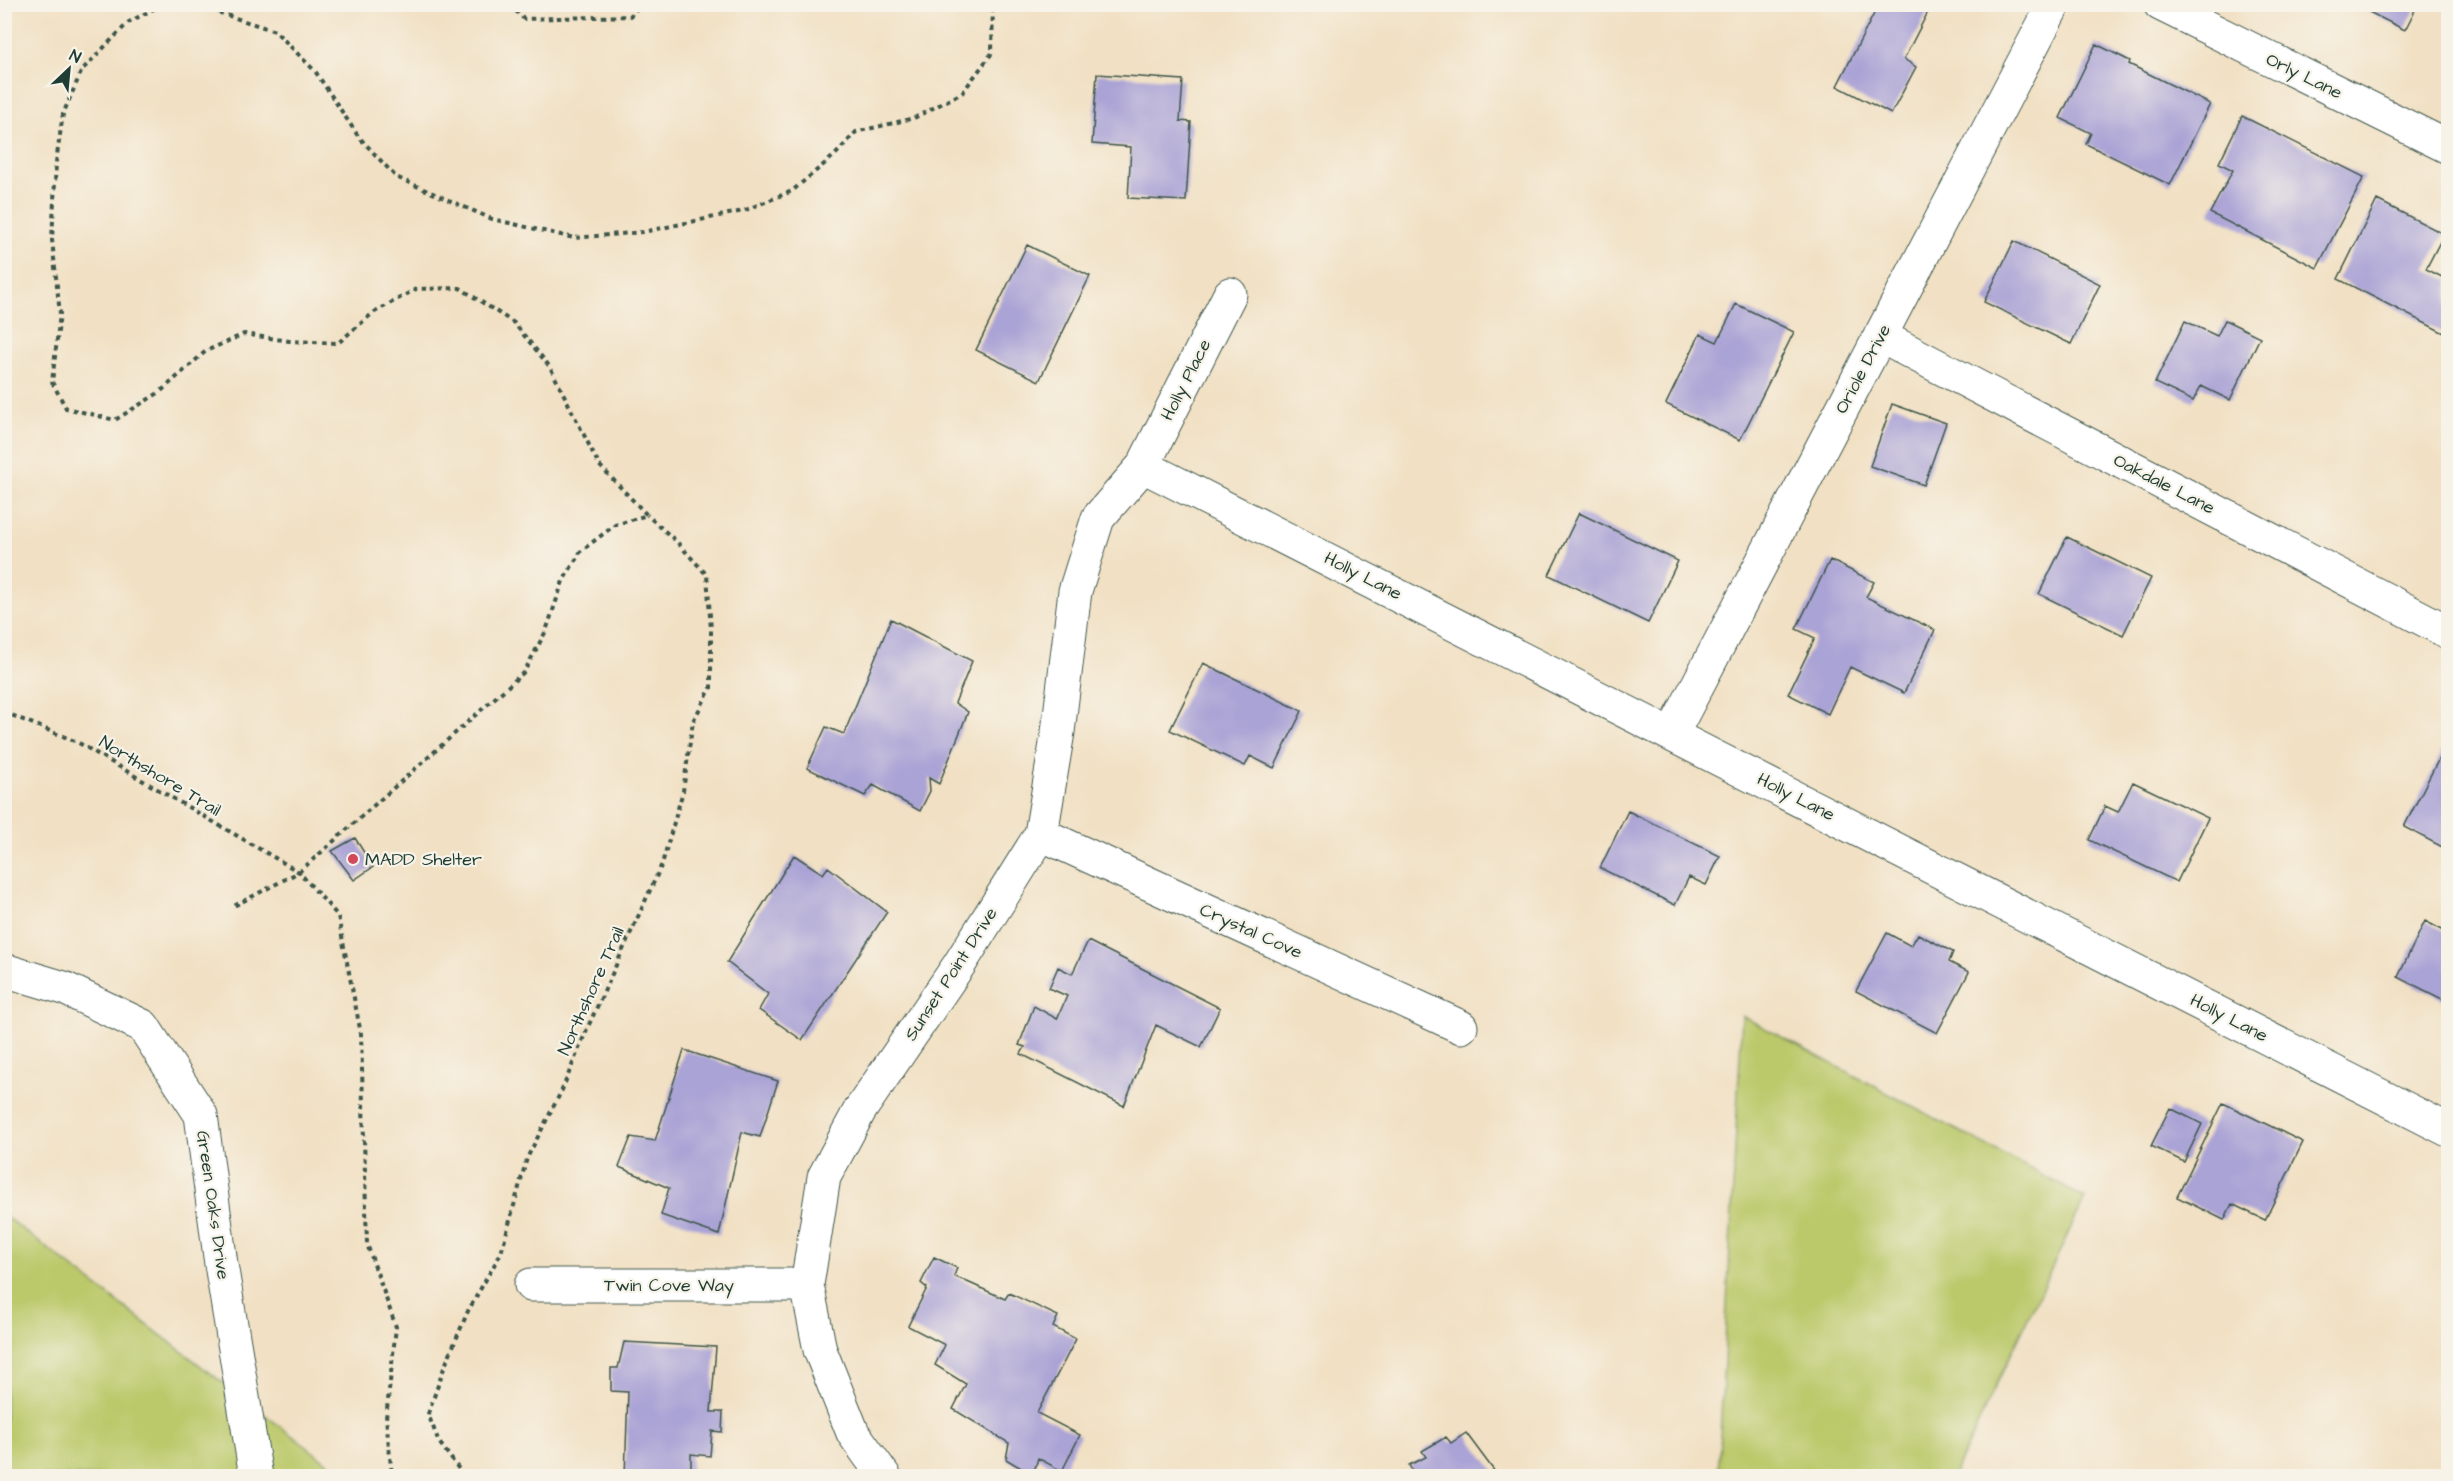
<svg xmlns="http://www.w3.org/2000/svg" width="2453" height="1481" font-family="'Architects Daughter',sans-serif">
	<rect width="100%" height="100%" fill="#f7f3e8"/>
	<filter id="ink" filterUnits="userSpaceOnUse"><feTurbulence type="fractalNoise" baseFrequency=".0167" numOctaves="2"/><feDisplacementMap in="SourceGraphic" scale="12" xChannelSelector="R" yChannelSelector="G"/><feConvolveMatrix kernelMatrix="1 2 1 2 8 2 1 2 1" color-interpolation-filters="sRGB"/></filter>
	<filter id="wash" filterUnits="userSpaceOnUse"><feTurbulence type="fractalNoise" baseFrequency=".008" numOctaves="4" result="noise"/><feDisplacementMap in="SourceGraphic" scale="24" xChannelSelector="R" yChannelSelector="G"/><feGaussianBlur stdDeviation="1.35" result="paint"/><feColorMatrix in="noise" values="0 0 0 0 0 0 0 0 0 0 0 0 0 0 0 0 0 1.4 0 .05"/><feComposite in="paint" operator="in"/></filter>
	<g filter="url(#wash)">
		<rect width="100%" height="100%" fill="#f1e0c3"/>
		<path fill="#bbc96b" stroke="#6d8350" stroke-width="1.5" d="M 1742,1016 L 2085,1198 L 1953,1476 L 1718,1476 Z
			M 5,1216 L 345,1476 L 5,1476 Z"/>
		<g id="blocks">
			<path fill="#aaa3d5" d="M 1879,4 L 1932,4 L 1904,59 L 1916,67 L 1891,114 L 1837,86 Z
				M 2353,4 L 2418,4 L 2405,30 Z
				M 2096,44 L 2130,61 L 2129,64 L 2210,104 L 2170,185 L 2086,144 L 2091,133 L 2060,118 Z
				M 1097,74 L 1183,80 L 1180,121 L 1191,122 L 1186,201 L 1128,198 L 1131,147 L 1092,144 Z
				M 2242,116 L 2364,177 L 2317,268 L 2210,213 L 2233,170 L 2219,163 Z
				M 2377,200 L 2444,234 L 2426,269 L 2448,280 L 2448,335 L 2338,279 Z
				M 2014,241 L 2100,284 L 2071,344 L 1984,302 Z
				M 1027,245 L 1090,276 L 1039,381 L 976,350 Z
				M 1736,304 L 1794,332 L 1740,440 L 1666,404 L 1700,334 L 1717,342 Z
				M 2225,320 L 2260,337 L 2230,400 L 2201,386 L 2193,401 L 2155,383 L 2185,321 L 2217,336 Z
				M 1892,404 L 1946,423 L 1924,485 L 1870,466 Z
				M 1579,513 L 1678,561 L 1648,623 L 1549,575 Z
				M 2067,537 L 2151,578 L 2123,635 L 2039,594 Z
				M 1830,560 L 1874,582 L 1866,597 L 1935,630 L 1904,693 L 1850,667 L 1828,714 L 1788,694 L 1815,638 L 1796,629 Z
				M 891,619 L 972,661 L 955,703 L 968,712 L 939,784 L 929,778 L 930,791 L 920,811 L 873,785 L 865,796 L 807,768 L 826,727 L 844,734 Z
				M 1203,663 L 1302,711 L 1274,768 L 1250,756 L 1245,766 L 1170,730 Z
				M 2448,741 L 2448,850 L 2404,827 Z
				M 2133,782 L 2208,818 L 2177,882 L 2089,840 L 2105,806 L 2118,812 Z
				M 1628,811 L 1720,856 L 1706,885 L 1689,877 L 1675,905 L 1600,868 Z
				M 355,838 L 373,867 L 354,880 L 332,851 Z
				M 794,855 L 823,874 L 828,867 L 887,912 L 802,1040 L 759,1010 L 768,994 L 727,962 Z
				M 2425,921 L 2448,933 L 2448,1002 L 2398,977 Z
				M 1887,933 L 1911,946 L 1918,934 L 1953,952 L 1949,962 L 1969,972 L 1937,1033 L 1856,991 Z
				M 1088,941 L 1220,1008 L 1201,1047 L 1156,1025 L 1124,1106 L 1021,1054 L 1025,1047 L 1019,1045 L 1034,1006 L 1057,1019 L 1067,996 L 1049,988 L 1058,967 L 1072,974 Z
				M 684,1050 L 778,1081 L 760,1137 L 742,1132 L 719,1235 L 661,1215 L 669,1188 L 619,1167 L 631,1137 L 655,1141 Z
				M 2223,1103 L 2303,1142 L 2265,1220 L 2232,1204 L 2224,1220 L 2177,1197 Z
				M 2170,1108 L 2202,1124 L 2184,1162 L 2151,1146 Z
				M 934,1257 L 957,1268 L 954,1276 L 1005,1299 L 1009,1293 L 1058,1316 L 1053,1327 L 1076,1339 L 1037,1413 L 1080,1435 L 1062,1471 L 1038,1458 L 1033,1475 L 1006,1459 L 1009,1443 L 953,1409 L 966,1384 L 935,1365 L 945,1345 L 908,1326 L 927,1288 L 921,1283 Z
				M 624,1342 L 716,1347 L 711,1412 L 723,1412 L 722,1432 L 712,1431 L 710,1456 L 691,1454 L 691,1476 L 625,1476 L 628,1392 L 611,1391 L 611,1368 L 618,1368 Z
				M 1466,1433 L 1498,1476 L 1415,1476 L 1409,1465 L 1426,1457 L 1422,1451 L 1446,1437 L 1451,1443 Z"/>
		</g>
	</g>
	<g filter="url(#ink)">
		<use href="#blocks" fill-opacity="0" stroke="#3e5549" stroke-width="1.5"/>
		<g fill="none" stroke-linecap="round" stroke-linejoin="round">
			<defs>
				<path id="minor" d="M 2160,4 L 2448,147
					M 1880,336 L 2448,632
					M 1143,466 L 2448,1130
					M 1672,734 L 2054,4
					M 1041,834 L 1461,1027
					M 4,970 L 64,988 L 143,1026 L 201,1115 L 221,1264 L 256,1476
					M 531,1285 L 807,1285
					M 884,1476 L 853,1433 L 820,1350 L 807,1285 L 824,1177 L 860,1110 L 959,965 L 1041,834 L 1058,732 L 1075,591 L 1098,518 L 1143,466 L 1230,294"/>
			</defs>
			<use href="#minor" stroke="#3e5549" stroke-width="35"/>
			<path stroke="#3e5549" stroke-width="4" stroke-dasharray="4.5 4.5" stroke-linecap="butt" d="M 163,4 L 129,22 L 82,70 L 63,114 L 56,162 L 52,240 L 60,314 L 52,382 L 66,408 L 115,420 L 160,392 L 206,351 L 244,334 L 289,341 L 338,343 L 373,313 L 416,289 L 460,288 L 514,323 L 550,367 L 599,465 L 647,515 L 615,525 L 581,551 L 563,581 L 546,631 L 524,672 L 299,872 L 234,906
				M 193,4 L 275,31 L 315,71 L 358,136 L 396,177 L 492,219 L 574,238 L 643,232 L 743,211 L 792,191 L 835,155 L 856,132 L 914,118 L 962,93 L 992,53 L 993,4
				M 509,4 L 524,19 L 630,16 L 641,4
				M 4,712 L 77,742 L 299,872 L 338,916 L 361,1034 L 367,1244 L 396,1327 L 386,1418 L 392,1476
				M 464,1476 L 439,1442 L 428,1414 L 444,1368 L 468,1311 L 501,1253 L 527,1158 L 562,1090 L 587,1029 L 662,864 L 683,791 L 693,721 L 711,688 L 711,630 L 707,575 L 676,541 L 647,515"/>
			<use href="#minor" stroke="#fff" stroke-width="33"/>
		</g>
	</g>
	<circle fill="#d1495b" stroke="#f7f3e8" stroke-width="2" cx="353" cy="859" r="6"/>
	<g text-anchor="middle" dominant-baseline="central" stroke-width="4.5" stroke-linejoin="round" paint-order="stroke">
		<g font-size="18" fill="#1f3d34" stroke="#f7f3e8">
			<text transform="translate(2304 76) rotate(26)">Orly Lane</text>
			<text transform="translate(1863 369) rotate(-62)">Oriole Drive</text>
			<text transform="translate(1186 380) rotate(-63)">Holly Place</text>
			<text transform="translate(2164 484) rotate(27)">Oakdale Lane</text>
			<text transform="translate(1363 576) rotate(27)">Holly Lane</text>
			<text transform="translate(160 776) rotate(31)">Northshore Trail</text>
			<text transform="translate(1796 797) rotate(27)">Holly Lane</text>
			<text transform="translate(1251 931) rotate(24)">Crystal Cove</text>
			<text transform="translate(951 974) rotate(-57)">Sunset Point Drive</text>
			<text transform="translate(591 991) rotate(-66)">Northshore Trail</text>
			<text transform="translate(2229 1018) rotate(27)">Holly Lane</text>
			<text transform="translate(213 1205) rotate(82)">Green Oaks Drive</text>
			<text x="669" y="1285">Twin Cove Way</text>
		</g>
		<g font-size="18" fill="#1f3d34" stroke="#f7f3e8" text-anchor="start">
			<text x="365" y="859">MADD Shelter</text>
		</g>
	</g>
	<rect width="2453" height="1481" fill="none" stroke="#f7f3e8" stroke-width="24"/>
	<g transform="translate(69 69) rotate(26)" stroke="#f7f3e8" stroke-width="4.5" paint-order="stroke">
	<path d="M0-4.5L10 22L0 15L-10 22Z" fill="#1f3d34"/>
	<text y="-9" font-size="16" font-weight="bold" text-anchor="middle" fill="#1f3d34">N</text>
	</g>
</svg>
